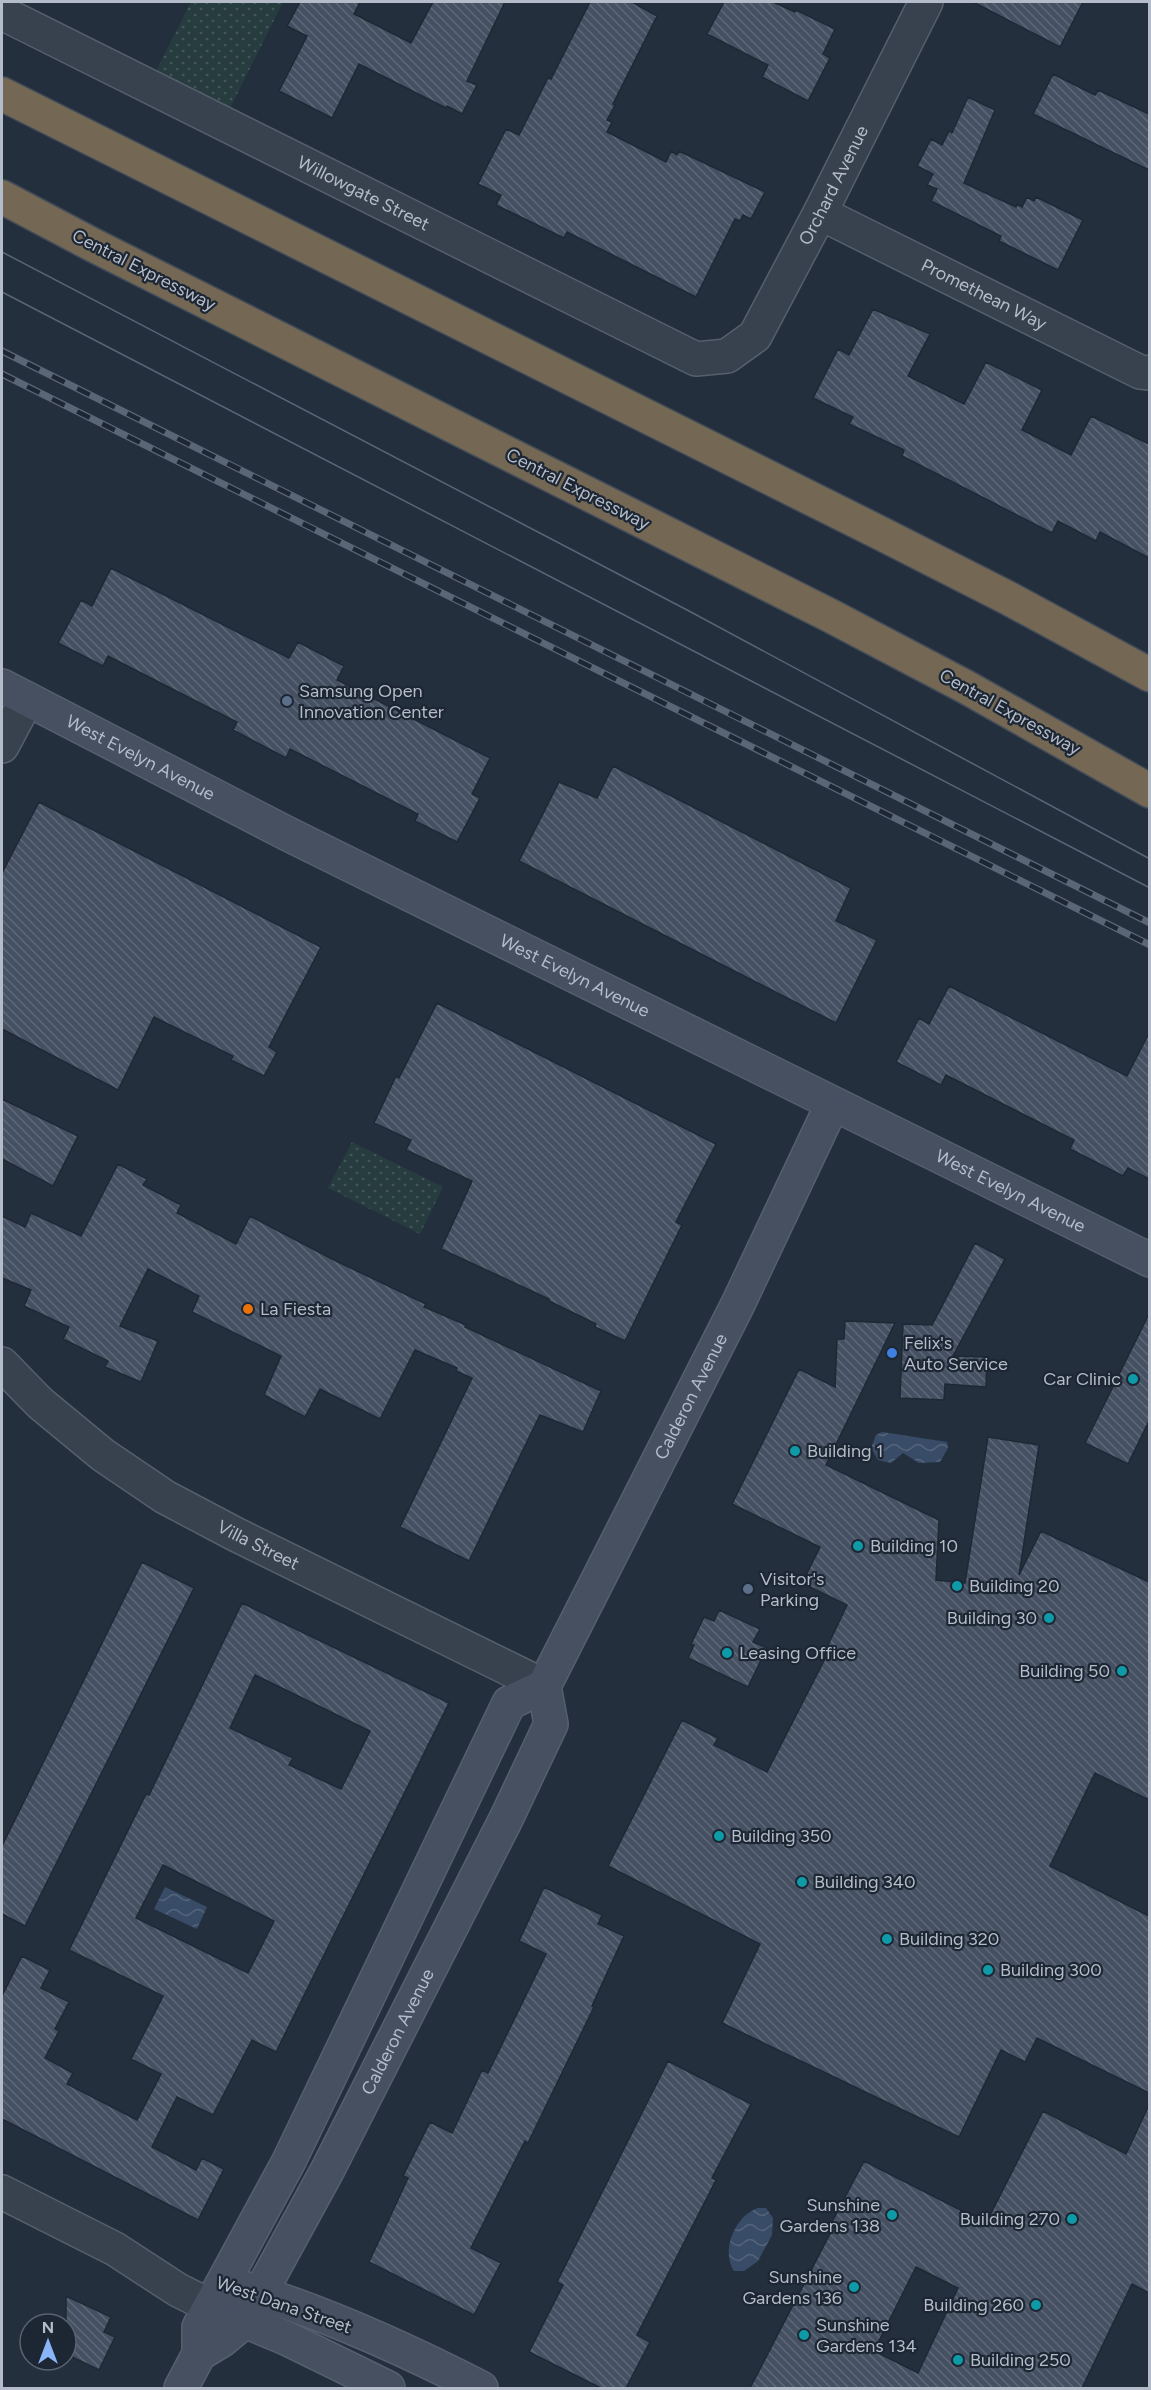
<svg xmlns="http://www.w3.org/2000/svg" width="1151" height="2390" font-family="Figtree,sans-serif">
	<defs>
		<pattern id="park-dots" width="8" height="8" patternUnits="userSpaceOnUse" patternTransform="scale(1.5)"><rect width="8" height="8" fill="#263c3f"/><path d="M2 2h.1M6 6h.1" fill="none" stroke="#435659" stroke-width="1.8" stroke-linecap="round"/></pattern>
		<pattern id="water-waves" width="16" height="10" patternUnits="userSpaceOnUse" patternTransform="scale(1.5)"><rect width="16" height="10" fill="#394c67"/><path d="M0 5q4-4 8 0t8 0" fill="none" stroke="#53647b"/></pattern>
		<pattern id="building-back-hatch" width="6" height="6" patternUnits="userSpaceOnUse" patternTransform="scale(1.5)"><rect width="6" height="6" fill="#455162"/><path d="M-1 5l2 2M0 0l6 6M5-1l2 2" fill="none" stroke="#5d6877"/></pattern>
	</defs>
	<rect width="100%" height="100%" fill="#242f3e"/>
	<path fill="url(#park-dots)" d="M 191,2 L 283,2 L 230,108 L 154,75 Z
		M 352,1142 L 443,1187 L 420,1234 L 328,1188 Z"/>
	<path fill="url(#water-waves)" d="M 882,1432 L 947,1442 L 948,1448 L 940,1462 L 919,1463 L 903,1453 L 891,1463 L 878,1460 L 871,1448 L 876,1435 Z
		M 165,1887 L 207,1907 L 197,1929 L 154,1909 Z
		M 758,2208 L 766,2208 L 773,2218 L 772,2235 L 758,2261 L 744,2271 L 734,2271 C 720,2250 736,2215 758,2208 Z"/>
	<path fill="url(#building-back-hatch)" stroke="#1f2835" stroke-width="1.5" fill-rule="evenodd" d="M 300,2 L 360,2 L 354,14 L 411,43 L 433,2 L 505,2 L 467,81 L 477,85 L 462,114 L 447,106 L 446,108 L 359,64 L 332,118 L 279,91 L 307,36 L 287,26 Z
		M 590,2 L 632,2 L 657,16 L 613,104 L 615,105 L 607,120 L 612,122 L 607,132 L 666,162 L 671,151 L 677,155 L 679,151 L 765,192 L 751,219 L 743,215 L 740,221 L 735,219 L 696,297 L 567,232 L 564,238 L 496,205 L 501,195 L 478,184 L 506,129 L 519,135 L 548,78 L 551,79 Z
		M 724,2 L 773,2 L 795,12 L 796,10 L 835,29 L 823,54 L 830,58 L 808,101 L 762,77 L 768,65 L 707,34 Z
		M 973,2 L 1083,2 L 1060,47 Z
		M 1053,74 L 1095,95 L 1098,90 L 1149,114 L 1149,170 L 1033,114 Z
		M 968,97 L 995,110 L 964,183 L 1016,207 L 1017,204 L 1022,207 L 1027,197 L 1034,201 L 1036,197 L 1083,220 L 1058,270 L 999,241 L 1001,236 L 931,201 L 937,189 L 927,185 L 933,174 L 917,166 L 931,139 L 942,145 L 949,131 L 952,133 Z
		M 873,309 L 930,334 L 908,376 L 964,404 L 986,362 L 1042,390 L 1022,430 L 1071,455 L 1091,416 L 1149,444 L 1149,558 L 1100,532 L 1096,541 L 1058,521 L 1052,533 L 902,456 L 904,450 L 849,424 L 853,417 L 813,398 L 838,349 L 849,355 Z
		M 111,568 L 289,658 L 298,642 L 344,666 L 337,680 L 490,758 L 472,794 L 480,798 L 457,842 L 415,821 L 418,814 L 290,749 L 286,758 L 233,730 L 237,722 L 108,656 L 103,666 L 58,643 L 81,600 L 92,606 Z
		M 613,766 L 851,888 L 836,921 L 877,940 L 836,1023 L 519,861 L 559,782 L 597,798 Z
		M 39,802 L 321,947 L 269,1047 L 277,1052 L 264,1076 L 231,1060 L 233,1056 L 154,1017 L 118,1090 L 2,1029 L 2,873 Z
		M 949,986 L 1127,1076 L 1149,1033 L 1149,1179 L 1128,1168 L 1123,1176 L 1070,1149 L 1074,1140 L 946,1075 L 941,1085 L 896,1062 L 919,1018 L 929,1024 Z
		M 437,1003 L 716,1144 L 676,1222 L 682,1225 L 625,1341 L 595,1327 L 596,1324 L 549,1301 L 549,1299 L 441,1249 L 472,1181 L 406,1150 L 411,1140 L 374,1123 L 396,1076 L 399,1078 Z
		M 2,1099 L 78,1136 L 53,1186 L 2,1159 Z
		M 118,1164 L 147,1179 L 143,1185 L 181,1205 L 177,1213 L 236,1244 L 250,1216 L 334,1260 L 426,1304 L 424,1307 L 466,1325 L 465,1327 L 601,1391 L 583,1432 L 540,1415 L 469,1561 L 400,1527 L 472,1378 L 456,1371 L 457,1368 L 415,1350 L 380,1419 L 320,1389 L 305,1417 L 264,1395 L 281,1356 L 192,1312 L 199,1296 L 148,1269 L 120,1326 L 158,1341 L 141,1382 L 105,1367 L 108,1361 L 63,1339 L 69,1327 L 24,1306 L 31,1290 L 2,1278 L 2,1216 L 25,1227 L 31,1213 L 81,1236 Z
		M 975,1243 L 1005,1259 L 953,1356 L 987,1357 L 986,1387 L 945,1384 L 944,1400 L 900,1398 L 903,1324 L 932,1325 Z
		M 1149,1314 L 1149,1421 L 1128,1464 L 1085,1443 Z
		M 845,1321 L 895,1323 L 826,1465 L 939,1520 L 936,1580 L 965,1583 L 988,1437 L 1039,1445 L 1019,1575 L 1041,1531 L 1149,1582 L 1149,1800 L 1095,1773 L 1050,1866 L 1149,1916 L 1149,2093 L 1037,2038 L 1025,2062 L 1001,2050 L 959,2137 L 722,2023 L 760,1944 L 608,1866 L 682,1720 L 718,1738 L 714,1745 L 767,1772 L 831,1647 L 828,1645 L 847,1605 L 802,1583 L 820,1547 L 732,1504 L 799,1369 L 835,1387 L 837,1339 L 844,1339 Z
		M 142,1562 L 194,1588 L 25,1926 L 2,1914 L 2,1846 Z
		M 242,1603 L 449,1703 L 276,2052 L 252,2040 L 213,2115 L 177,2097 L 152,2147 L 196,2170 L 202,2158 L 224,2169 L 198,2220 L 2,2119 L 2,1996 L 22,1956 L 50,1970 L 41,1988 L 69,2002 L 55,2029 L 59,2031 L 45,2058 L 73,2073 L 67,2084 L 137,2120 L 161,2074 L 131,2059 L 163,1996 L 69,1950 L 146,1794 L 149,1795 ZM 255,1675 L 370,1731 L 341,1789 L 289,1765 L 293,1758 L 230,1728 ZM 163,1865 L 274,1921 L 248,1973 L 136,1918 Z
		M 719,1610 L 760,1629 L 753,1642 L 767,1648 L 748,1687 L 688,1658 L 694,1645 L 691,1644 L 704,1617 L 714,1621 Z
		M 544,1887 L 602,1915 L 598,1924 L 624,1936 L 592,2006 L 594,2007 L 528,2143 L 525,2141 L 471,2248 L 501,2263 L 474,2315 L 369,2262 L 408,2178 L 403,2176 L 430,2122 L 452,2133 L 482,2070 L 488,2073 L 546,1954 L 519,1941 Z
		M 668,2061 L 751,2104 L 712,2178 L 716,2180 L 637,2335 L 650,2342 L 626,2388 L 601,2388 L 529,2352 L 563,2285 L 557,2282 Z
		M 1149,2105 L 1149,2293 L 1132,2284 L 1082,2388 L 750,2388 L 834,2226 L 831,2224 L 864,2161 L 986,2223 L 1043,2111 L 1126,2154 ZM 916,2267 L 958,2288 L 918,2373 L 874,2351 Z
		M 66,2296 L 111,2317 L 104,2332 L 115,2337 L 99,2370 L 66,2354 Z"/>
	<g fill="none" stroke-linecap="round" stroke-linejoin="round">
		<defs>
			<g id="street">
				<path id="s1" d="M 2,13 L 696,359 L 727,356 L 755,336 L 820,213 L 926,2"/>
				<path id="s2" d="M 820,213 L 1140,372 L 1150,373"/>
				<path d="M 2,746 L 27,699"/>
				<path id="s3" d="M 2,1364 L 40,1403 L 103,1455 L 165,1497 L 235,1534 L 544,1686"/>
				<path d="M 2,2192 L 115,2249 L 178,2290 L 210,2306"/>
			</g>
			<g id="secondary">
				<path id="s4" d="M 2,686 L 288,834 L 1150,1260"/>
				<path d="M 240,2287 C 324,2312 403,2348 481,2388"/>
				<path d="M 224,2312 L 288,2339 L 388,2388"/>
				<path id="s5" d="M 199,2354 L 222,2340 L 245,2321 L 327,2171 L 506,1819 L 551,1724 L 544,1686"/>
				<path id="s6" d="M 181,2388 L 199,2354 L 199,2327 L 289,2161 L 509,1703 L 544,1686 L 738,1304 L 832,1105"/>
			</g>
			<path id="highway" d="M 2,94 L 886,536 L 1008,598 L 1150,675
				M 2,197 L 93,245 L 831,616 L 966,687 L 1150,791"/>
		</defs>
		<use href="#street" stroke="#565f6c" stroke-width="36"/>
		<use href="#secondary" stroke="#565f6c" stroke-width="36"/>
		<use href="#highway" stroke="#434c59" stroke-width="36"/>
		<use href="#street" stroke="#38414e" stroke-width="33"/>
		<use href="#secondary" stroke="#465061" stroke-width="33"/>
		<use href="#highway" stroke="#746855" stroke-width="33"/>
		<path stroke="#5a6575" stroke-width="1.5" d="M 2,252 L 689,611 L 1150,859
			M 2,292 L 1150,888"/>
		<defs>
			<path id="rail" d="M 2,351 L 1150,923
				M 2,374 L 1150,945"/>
		</defs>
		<use href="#rail" stroke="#5a6575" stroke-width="7"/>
		<use href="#rail" stroke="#1d2633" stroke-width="4.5" stroke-dasharray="14" stroke-linecap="butt"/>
	</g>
	<g fill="#5c6f8a" stroke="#1d2633" stroke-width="2">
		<circle cx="287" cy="701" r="6"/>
		<circle cx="748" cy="1589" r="6"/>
	</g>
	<circle fill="#e8710a" stroke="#1d2633" stroke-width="2" cx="248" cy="1309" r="6"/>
	<circle fill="#3f7fe0" stroke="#1d2633" stroke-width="2" cx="892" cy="1353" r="6"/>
	<g fill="#0f9aa8" stroke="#1d2633" stroke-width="2">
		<circle cx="1133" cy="1379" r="6"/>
		<circle cx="795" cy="1451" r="6"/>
		<circle cx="858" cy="1546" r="6"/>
		<circle cx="957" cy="1586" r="6"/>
		<circle cx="1049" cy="1618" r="6"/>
		<circle cx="727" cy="1653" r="6"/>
		<circle cx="1122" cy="1671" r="6"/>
		<circle cx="719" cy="1836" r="6"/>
		<circle cx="802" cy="1882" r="6"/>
		<circle cx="887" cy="1939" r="6"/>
		<circle cx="988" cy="1970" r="6"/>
		<circle cx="892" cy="2215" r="6"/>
		<circle cx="1072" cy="2219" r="6"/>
		<circle cx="854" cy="2287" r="6"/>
		<circle cx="1036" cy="2305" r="6"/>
		<circle cx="804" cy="2335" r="6"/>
		<circle cx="958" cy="2360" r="6"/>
	</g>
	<g text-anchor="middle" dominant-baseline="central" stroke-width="4.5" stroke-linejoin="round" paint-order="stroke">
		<g font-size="18" fill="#b4bcc9" stroke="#1d2633">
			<text stroke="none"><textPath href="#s1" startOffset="1011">Orchard Avenue</textPath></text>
			<text stroke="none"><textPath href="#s1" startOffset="404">Willowgate Street</textPath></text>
			<text transform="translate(144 270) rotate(27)">Central Expressway</text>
			<text stroke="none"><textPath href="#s2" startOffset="183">Promethean Way</textPath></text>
			<text transform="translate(578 489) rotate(27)">Central Expressway</text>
			<text transform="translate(1010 712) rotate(29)">Central Expressway</text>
			<text stroke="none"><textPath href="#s4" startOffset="156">West Evelyn Avenue</textPath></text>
			<text stroke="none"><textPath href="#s4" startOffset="642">West Evelyn Avenue</textPath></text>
			<text stroke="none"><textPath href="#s4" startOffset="1128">West Evelyn Avenue</textPath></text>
			<text stroke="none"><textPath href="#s6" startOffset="1126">Calderon Avenue</textPath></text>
			<text stroke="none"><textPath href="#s3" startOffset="316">Villa Street</textPath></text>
			<text stroke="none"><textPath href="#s5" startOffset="384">Calderon Avenue</textPath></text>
			<text transform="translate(284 2305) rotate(19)">West Dana Street</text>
		</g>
		<g font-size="18" fill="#b4bcc9" stroke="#1d2633" text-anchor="start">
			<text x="299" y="691">Samsung Open<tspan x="299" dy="21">Innovation Center</tspan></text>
			<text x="260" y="1309">La Fiesta</text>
			<text x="904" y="1343">Felix's<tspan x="904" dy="21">Auto Service</tspan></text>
			<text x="1121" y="1379" text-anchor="end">Car Clinic</text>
			<text x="807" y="1451">Building 1</text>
			<text x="870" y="1546">Building 10</text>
			<text x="760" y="1579">Visitor's<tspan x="760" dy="21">Parking</tspan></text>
			<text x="969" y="1586">Building 20</text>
			<text x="1037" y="1618" text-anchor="end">Building 30</text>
			<text x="739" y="1653">Leasing Office</text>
			<text x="1110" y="1671" text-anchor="end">Building 50</text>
			<text x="731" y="1836">Building 350</text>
			<text x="814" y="1882">Building 340</text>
			<text x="899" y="1939">Building 320</text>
			<text x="1000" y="1970">Building 300</text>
			<text x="880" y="2205" text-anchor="end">Sunshine<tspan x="880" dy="21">Gardens 138</tspan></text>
			<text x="1060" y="2219" text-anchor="end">Building 270</text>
			<text x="842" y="2277" text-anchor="end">Sunshine<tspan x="842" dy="21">Gardens 136</tspan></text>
			<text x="1024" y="2305" text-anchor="end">Building 260</text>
			<text x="816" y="2325">Sunshine<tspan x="816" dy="21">Gardens 134</tspan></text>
			<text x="970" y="2360">Building 250</text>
		</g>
	</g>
	<rect width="1151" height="2390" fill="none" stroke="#b4bcc9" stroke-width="6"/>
	<g transform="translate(48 2342)"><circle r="28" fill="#1d2633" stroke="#59626f" stroke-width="1.5"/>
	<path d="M0-4.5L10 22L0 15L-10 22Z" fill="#8ab4f8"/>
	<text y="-9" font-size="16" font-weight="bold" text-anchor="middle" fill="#b4bcc9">N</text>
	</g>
</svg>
